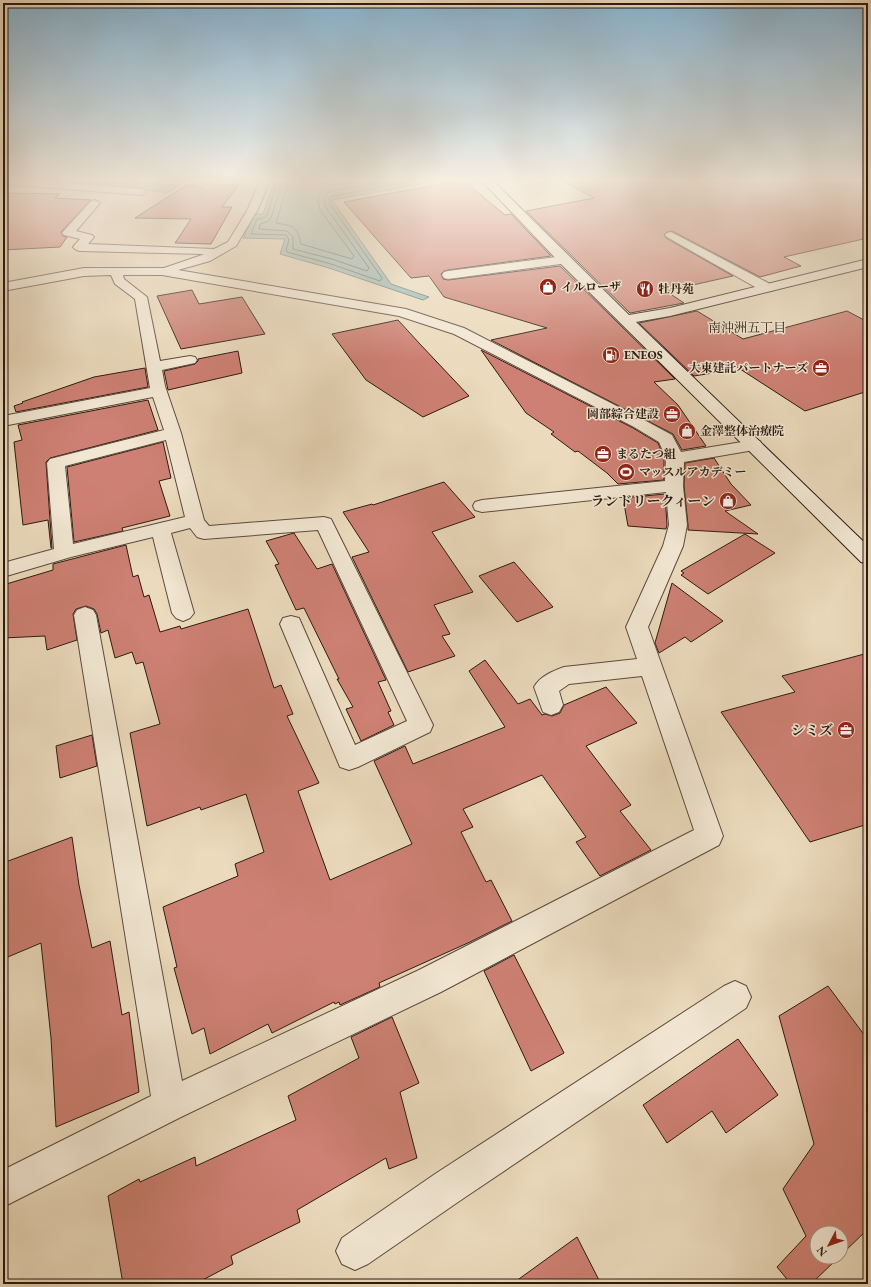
<svg xmlns="http://www.w3.org/2000/svg" width="871" height="1287" font-family="'EB Garamond','Noto Serif JP',serif">
	<rect width="100%" height="100%" fill="#ebdabc"/>
	<filter id="stains"><feTurbulence type="fractalNoise" baseFrequency=".005" numOctaves="4"/><feColorMatrix values="0 0 0 0 .2 0 0 0 0 .09 0 0 0 0 .02 0 0 0 .5 -.17"/></filter>
	<radialGradient id="worn" r=".72"><stop offset=".6" stop-color="#630" stop-opacity="0"/><stop offset="1" stop-color="#630" stop-opacity=".3"/></radialGradient>
	<path fill="#99bab5" stroke="#6d7a73" d="M 30,180 L 118,180 L 178,186 L 167,193 L 148,190 Z
		M 275,180 L 442,180 L 332,200 L 391,284 L 429,297 L 423,300 L 329,268 L 280,254 L 285,239 L 243,238 L 254,214 L 263,214 Z"/>
	<g fill="none" stroke-linecap="round" stroke-linejoin="round">
		<path stroke="#626a63" stroke-width="1" d="M 81,180 L 133,185 L 135,180
			M 278,180 L 267,215 L 264,218 L 257,219 L 251,234 L 286,235 L 289,240 L 286,250 L 287,252 L 331,264 L 380,281 L 382,278 L 330,204 L 329,199 L 333,196 L 420,180
			M 283,180 L 271,218 L 267,222 L 260,224 L 259,229 L 287,231 L 293,237 L 293,249 L 332,259 L 367,271 L 369,268 L 325,206 L 324,199 L 327,193 L 332,191 L 392,180
			M 289,180 L 276,223 C 293,226 297,226 301,244 L 352,259 L 354,256 L 320,210 L 318,201 L 319,195 L 329,186 L 358,180"/>
	</g>
	<path fill="#cd8073" stroke="#2c1a11" d="M 463,180 L 505,215 L 511,214 L 551,256 L 448,270 L 444,271 L 441,274 L 443,279 L 448,280 L 560,266 L 675,379 L 654,382 L 678,405 L 706,446 L 682,450 L 673,434 L 491,340 L 547,328 L 444,297 L 429,276 L 411,278 L 344,202 Z
		M 561,180 L 868,180 L 868,238 L 784,257 L 801,266 L 760,277 L 672,231 L 667,232 L 664,235 L 666,238 L 733,276 L 666,291 L 684,303 L 630,313 L 526,211 L 594,198 Z
		M 205,184 L 239,185 L 222,207 L 232,207 L 211,244 L 175,243 L 191,219 L 135,218 L 185,186 L 203,187 Z
		M 3,193 L 60,194 L 55,198 L 91,200 L 61,232 L 63,236 L 67,237 L 60,247 L 3,250 Z
		M 192,290 L 199,304 L 242,297 L 265,334 L 181,349 L 157,296 Z
		M 697,311 L 743,339 L 847,311 L 868,322 L 868,391 L 805,411 L 737,367 L 719,372 L 694,376 L 639,323 Z
		M 398,320 L 419,343 L 469,396 L 423,417 L 366,380 L 332,334 Z
		M 481,350 L 633,428 L 658,443 L 664,458 L 664,480 L 618,484 L 607,473 L 578,451 L 575,452 L 551,434 L 554,432 L 526,413 Z
		M 238,351 L 242,373 L 168,390 L 164,371 L 195,364 L 198,361 L 198,359 Z
		M 145,368 L 148,387 L 16,412 L 14,406 L 23,403 L 22,402 L 94,377 Z
		M 148,400 L 158,430 L 50,458 L 46,462 L 52,548 L 51,548 L 48,520 L 23,525 L 14,442 L 22,440 L 18,425 Z
		M 163,442 L 171,478 L 159,481 L 170,516 L 122,528 L 123,531 L 74,542 L 67,467 Z
		M 714,458 L 731,484 L 751,505 L 725,511 L 758,534 L 688,530 L 688,525 L 684,486 L 685,463 Z
		M 444,482 L 475,517 L 432,532 L 473,592 L 434,605 L 450,634 L 442,636 L 455,656 L 408,672 L 352,557 L 369,552 L 343,512 L 372,504 L 373,505 Z
		M 665,494 L 667,525 L 666,529 L 628,526 L 623,498 Z
		M 294,533 L 317,569 L 332,564 L 386,680 L 378,682 L 391,711 L 388,712 L 394,725 L 361,741 L 346,709 L 353,707 L 337,679 L 339,679 L 304,608 L 296,610 L 275,565 L 279,564 L 266,541 Z
		M 745,534 L 775,553 L 708,594 L 681,575 L 684,573 L 681,571 Z
		M 126,545 L 133,577 L 138,575 L 144,597 L 149,595 L 160,632 L 180,626 L 181,629 L 248,609 L 274,688 L 281,685 L 293,714 L 287,716 L 319,783 L 298,791 L 330,880 L 412,844 L 374,761 L 405,746 L 413,764 L 505,727 L 469,671 L 485,660 L 518,704 L 530,699 L 542,715 L 545,714 L 552,716 L 560,713 L 564,705 L 606,687 L 637,723 L 586,746 L 631,805 L 620,811 L 651,850 L 600,876 L 576,842 L 586,837 L 542,775 L 463,809 L 473,827 L 461,832 L 486,882 L 491,880 L 512,921 L 470,942 L 379,983 L 380,987 L 340,1005 L 339,1002 L 335,1004 L 334,1002 L 272,1033 L 268,1024 L 210,1054 L 204,1028 L 192,1034 L 174,968 L 177,967 L 163,907 L 238,876 L 235,864 L 264,852 L 246,794 L 201,810 L 200,807 L 147,826 L 130,733 L 160,724 L 143,662 L 136,664 L 132,652 L 115,658 L 108,630 L 101,633 L 97,614 L 94,609 L 86,606 L 76,609 L 73,614 L 77,640 L 47,650 L 45,636 L 3,638 L 3,585 L 53,570 L 53,564 Z
		M 514,562 L 553,607 L 517,622 L 479,576 Z
		M 672,583 L 723,621 L 691,642 L 685,637 L 659,653 L 655,643 Z
		M 868,653 L 868,824 L 810,842 L 721,712 L 795,692 L 782,676 Z
		M 92,735 L 97,766 L 60,778 L 56,746 Z
		M 72,837 L 79,885 L 92,948 L 110,941 L 122,1015 L 129,1012 L 139,1092 L 56,1127 L 51,1038 L 41,943 L 3,959 L 3,863 Z
		M 514,955 L 564,1053 L 531,1071 L 484,971 Z
		M 828,986 L 868,1040 L 868,1229 L 841,1255 L 841,1233 L 817,1233 L 817,1257 L 839,1257 L 811,1284 L 791,1284 L 777,1267 L 806,1236 L 783,1189 L 814,1144 L 779,1016 Z
		M 392,1017 L 419,1083 L 400,1092 L 417,1158 L 389,1169 L 386,1158 L 297,1210 L 300,1222 L 231,1256 L 233,1264 L 195,1284 L 123,1284 L 108,1196 L 139,1179 L 140,1182 L 195,1157 L 196,1166 L 296,1120 L 288,1096 L 359,1058 L 351,1037 Z
		M 738,1039 L 778,1095 L 726,1133 L 712,1111 L 667,1143 L 643,1105 Z
		M 577,1237 L 601,1284 L 512,1284 Z"/>
	<g fill="none" stroke-linecap="round" stroke-linejoin="round">
		<defs>
			<path id="street" d="M 3,180 L 31,180 L 142,189 L 147,192 L 142,195 L 3,184 Z
				M 151,180 L 210,180 C 204,186 158,187 151,180 Z
				M 260,180 L 270,180 L 258,209 L 236,246 L 210,261 L 178,270 L 406,309 L 464,328 L 646,421 L 672,435 L 681,452 L 754,440 L 760,441 L 762,445 L 760,449 L 684,462 L 683,486 L 687,525 L 683,546 L 648,627 L 723,836 L 719,845 L 441,992 L 181,1117 L 3,1207 L 3,1170 L 151,1096 L 74,615 L 77,610 L 85,607 L 93,610 L 96,615 L 182,1081 L 419,970 L 694,830 L 642,676 L 569,684 L 559,691 L 563,705 L 559,712 L 551,715 L 543,712 L 534,687 C 540,676 553,671 564,667 L 637,659 L 626,627 L 663,546 L 669,525 L 666,492 L 482,512 L 475,510 L 473,506 L 475,502 L 482,500 L 665,481 L 666,458 L 659,442 L 634,427 L 454,334 L 399,316 L 162,275 L 123,275 L 124,279 L 147,297 L 160,361 L 190,356 L 195,357 L 197,360 L 195,363 L 162,370 L 165,386 L 181,433 L 204,520 L 209,526 L 324,517 L 331,519 L 433,725 L 430,732 L 358,767 L 349,770 L 340,767 L 280,624 L 283,618 L 291,616 L 299,618 L 355,745 L 407,721 L 318,530 L 204,539 L 197,537 L 190,528 L 171,533 L 194,613 L 190,618 L 183,621 L 176,618 L 172,613 L 153,537 L 71,557 L 3,577 L 3,563 L 54,549 L 47,463 L 50,459 L 164,430 L 153,397 L 3,426 L 3,416 L 150,388 L 135,299 L 115,284 L 111,275 L 84,276 L 3,291 L 3,283 L 84,268 L 164,268 L 202,255 L 204,254 L 79,251 L 75,249 L 73,247 L 80,239 L 64,235 L 62,233 L 91,201 L 95,200 L 100,203 L 76,231 L 92,235 L 94,237 L 88,244 L 214,249 L 228,242 L 248,209 ZM 166,440 L 185,517 L 73,544 L 65,466 Z
				M 671,232 L 772,285 L 773,288 L 772,291 L 762,291 L 667,237 L 665,235 L 667,233 Z
				M 564,256 L 568,257 L 570,260 L 568,263 L 448,279 L 444,278 L 442,275 L 444,272 L 448,271 Z
				M 735,981 L 746,986 L 751,997 L 746,1008 L 461,1200 L 368,1264 L 355,1270 L 342,1264 L 336,1251 L 342,1238 L 435,1174 L 724,986 Z"/>
			<path id="secondary" d="M 481,180 L 492,180 L 629,315 L 670,308 L 868,259 L 868,267 L 670,316 L 636,322 L 868,546 L 868,564 L 861,562 L 560,263 Z"/>
		</defs>
		<use href="#street" stroke="#5c4a3c" stroke-width="2"/>
		<use href="#secondary" stroke="#2c1a11" stroke-width="2"/>
		<use href="#street" fill="#f2e7d3" fill-rule="evenodd"/>
		<use href="#secondary" fill="#f2e7d3" fill-rule="evenodd"/>
	</g>
	<linearGradient id="sky" x2="0" y2="1"><stop stop-color="#88b6d4"/><stop offset="0.5" stop-color="#f6eee1"/><stop offset="1" stop-color="#f6eee1" stop-opacity="0"/></linearGradient>
	<rect width="871" height="360" fill="url(#sky)"/>
	<defs>
		<symbol id="shop-disc" viewBox="-11 -11 22 22"><circle r="9.5" fill="#8f2418" stroke="#f2e7d3"/><path d="M-5-2.5h2.3a2.7 3.5 0 0 1 5.4 0H5L5.5 6h-11ZM-1.5-2.5h3a1.5 2.3 0 0 0-3 0Z" fill="#fff"/></symbol>
		<symbol id="restaurant-disc" viewBox="-11 -11 22 22"><circle r="9.5" fill="#8f2418" stroke="#f2e7d3"/><path d="M-5-6h1v4h1v-4h1v4h1v-4h1v5L-1.5 .5V6h-2V.5L-5-1ZM5-6V6H3V1.5H1.5Q1.5-4 5-6Z" fill="#fff"/></symbol>
		<symbol id="fuel-disc" viewBox="-11 -11 22 22"><circle r="9.5" fill="#8f2418" stroke="#f2e7d3"/><path d="M-5.5-6h7V0h2V4h1.3V-2.5L3-4.5l.8-.8L6-3V5H2.5V1h-1V6h-7ZM-4.2-4.7v3.2H.2V-4.7Z" fill="#fff"/></symbol>
		<symbol id="office-disc" viewBox="-11 -11 22 22"><circle r="9.5" fill="#8f2418" stroke="#f2e7d3"/><path d="M-6-3h4V-5.5h4V-3h4V5H-6ZM-1-4.5V-3h2v-1.5ZM-6 0V1H6V0Z" fill="#fff"/></symbol>
		<symbol id="stadium-disc" viewBox="-11 -11 22 22"><circle r="9.5" fill="#8f2418" stroke="#f2e7d3"/><path d="M0-5a6.5 5 0 1 0 0 10a6.5 5 0 1 0 0-10ZM-3.5-1.8h7v3.6h-7Z" fill="#fff"/></symbol>
	</defs>
	<g fill-rule="evenodd">
		<use href="#shop-disc" x="538" y="277" width="20" height="20"/>
		<use href="#restaurant-disc" x="635" y="279" width="20" height="20"/>
		<use href="#fuel-disc" x="601" y="345" width="20" height="20"/>
		<use href="#office-disc" x="811" y="358" width="20" height="20"/>
		<use href="#office-disc" x="662" y="404" width="20" height="20"/>
		<use href="#shop-disc" x="677" y="421" width="20" height="20"/>
		<use href="#office-disc" x="593" y="444" width="20" height="20"/>
		<use href="#stadium-disc" x="616" y="462" width="20" height="20"/>
		<use href="#shop-disc" x="718" y="491" width="20" height="20"/>
		<use href="#office-disc" x="836" y="720" width="20" height="20"/>
	</g>
	<g text-anchor="middle" dominant-baseline="central" stroke-width="3" stroke-linejoin="round" paint-order="stroke">
		<g font-size="12" font-weight="bold" fill="#2c1a11" stroke="#f2e7d3" text-anchor="start">
			<text x="561" y="287">イルローザ</text>
			<text x="658" y="289">牡丹苑</text>
			<text x="624" y="355">ENEOS</text>
			<text x="808" y="368" text-anchor="end">大東建託パートナーズ</text>
			<text x="659" y="414" text-anchor="end">岡部綜合建設</text>
			<text x="700" y="431">金澤整体治療院</text>
			<text x="616" y="454">まるたつ組</text>
			<text x="639" y="472">マッスルアカデミー</text>
		</g>
		<g font-size="13" fill="#2c1a11" stroke="#f2e7d3">
			<text x="747" y="327">南沖洲五丁目</text>
		</g>
		<g font-size="14" font-weight="bold" fill="#2c1a11" stroke="#f2e7d3" text-anchor="end">
			<text x="715" y="501">ランドリークィーン</text>
			<text x="833" y="730">シミズ</text>
		</g>
	</g>
	<rect width="871" height="1287" fill="none" stroke="#ebdabc" stroke-width="16"/>
	<rect x="4" y="4" width="863" height="1279" fill="none" stroke="#2c1a11" stroke-width="2"/>
	<rect x="8" y="8" width="855" height="1271" fill="none" stroke="#2c1a11"/>
	<g transform="translate(829 1245) rotate(229)"><circle r="19" fill="#f2e7d3" stroke="#a39585"/>
	<path d="M0-3L7 15L0 10L-7 15Z" fill="#8f2418"/>
	<text y="-6" font-size="11" font-weight="bold" text-anchor="middle" fill="#2c1a11">N</text>
	</g>
	<rect width="100%" height="100%" filter="url(#stains)"/>
	<rect width="100%" height="100%" fill="url(#worn)"/>
</svg>
